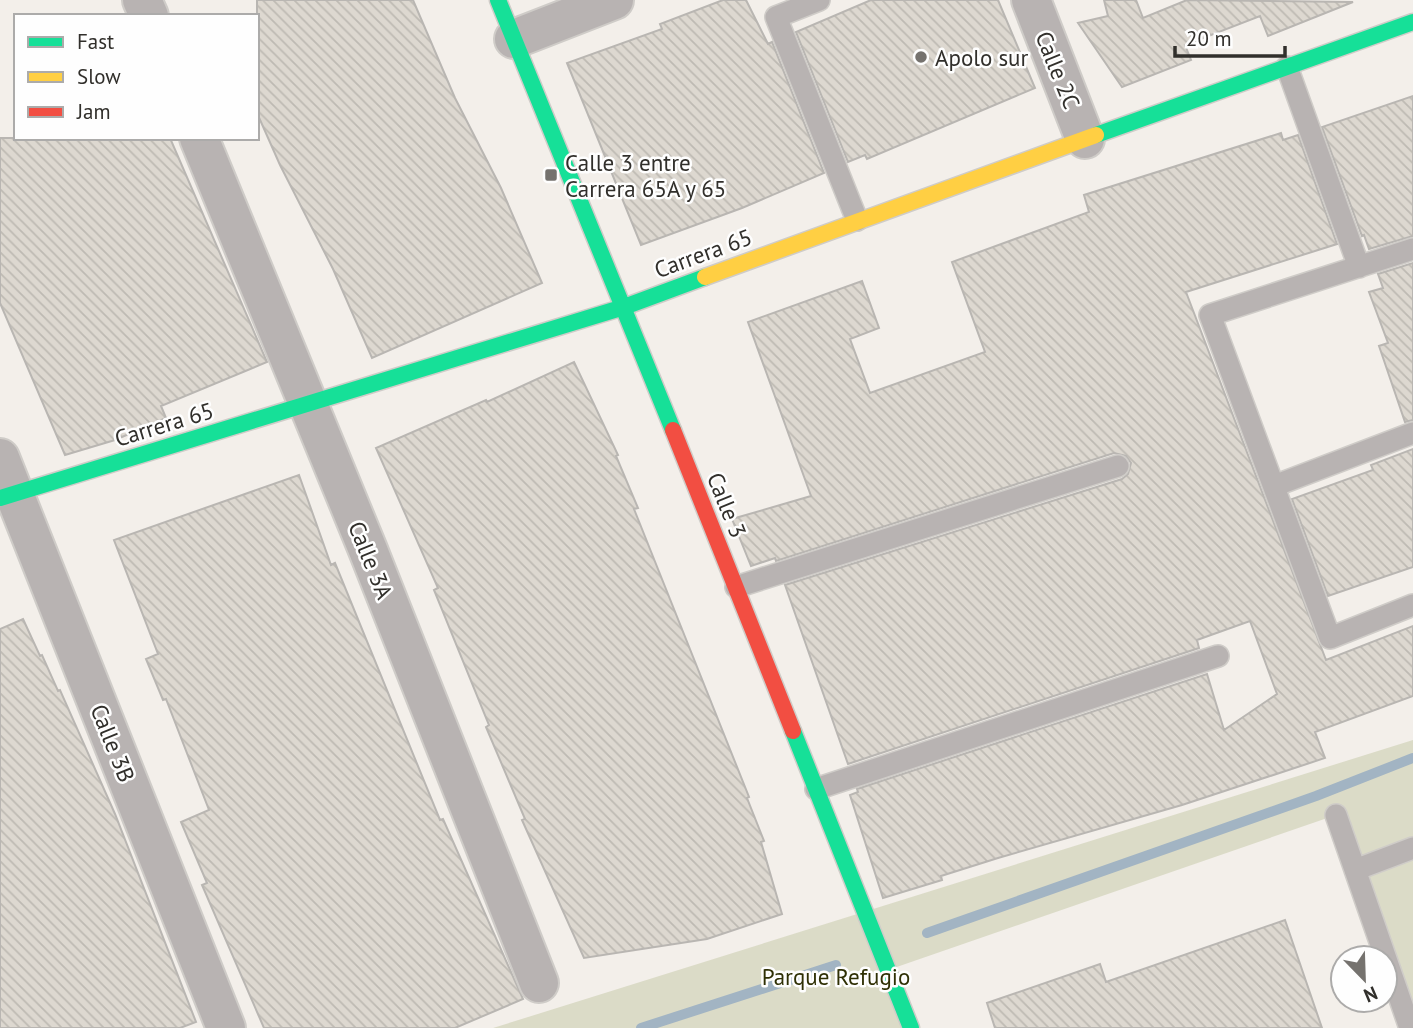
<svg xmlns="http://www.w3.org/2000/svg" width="1413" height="1028" font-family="'PT Sans',sans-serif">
	<defs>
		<pattern id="building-back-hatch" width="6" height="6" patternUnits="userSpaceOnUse" patternTransform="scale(1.75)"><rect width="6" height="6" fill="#ddd8d0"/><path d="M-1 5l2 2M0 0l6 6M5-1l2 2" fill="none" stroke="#bebab3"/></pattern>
	</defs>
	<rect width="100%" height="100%" fill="#f3efea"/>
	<path fill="#dbdbc7" d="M 1413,740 L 1413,1028 L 1336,815 L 888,970 L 911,1028 L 493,1028 Z"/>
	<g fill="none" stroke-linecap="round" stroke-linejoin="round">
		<path stroke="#a2b4c3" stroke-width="10" d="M 927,933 L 1316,796 L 1413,758
			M 641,1028 L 836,965"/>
	</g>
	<path fill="url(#building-back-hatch)" stroke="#b9b6b2" stroke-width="2" d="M 257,0 L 413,0 L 455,98 L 501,188 L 542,283 L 372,358 L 333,269 L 280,165 L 257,113 Z
		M 723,0 L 746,0 L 768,44 L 772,42 L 824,173 L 742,208 L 641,245 L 567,63 L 662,29 L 660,24 Z
		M 871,0 L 998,0 L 1035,88 L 867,159 L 865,155 L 848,162 L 796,32 Z
		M 1104,0 L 1136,0 L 1143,18 L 1187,0 L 1353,2 L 1268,36 L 1260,16 L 1185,45 L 1191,60 L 1122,87 L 1078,23 L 1108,16 Z
		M 1413,96 L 1413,236 L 1369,249 L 1364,235 L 1362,236 L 1322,127 Z
		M 1281,133 L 1283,140 L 1298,135 L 1337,244 L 1186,292 L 1326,660 L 1413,626 L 1413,696 L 1315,732 L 1325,758 L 1182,805 L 998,858 L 941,876 L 942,880 L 883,898 L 850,795 L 858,792 L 857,789 L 1207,674 L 1224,730 L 1277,694 L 1250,621 L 1197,640 L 1199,648 L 848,764 L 785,585 L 1122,479 L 1128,474 L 1131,463 L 1126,456 L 1114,453 L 776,561 L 775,558 L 751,566 L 732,519 L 811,496 L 748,322 L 862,281 L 879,328 L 850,339 L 870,393 L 985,352 L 952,262 L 1089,212 L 1084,195 Z
		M 0,138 L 170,138 L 267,362 L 161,406 L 166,418 L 115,440 L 65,455 L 0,303 Z
		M 1413,263 L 1413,420 L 1405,422 L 1379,346 L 1388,343 L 1369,292 L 1383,288 L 1378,274 Z
		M 574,362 L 618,455 L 616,456 L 638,508 L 634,509 L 749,797 L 747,798 L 764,841 L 761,842 L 782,914 L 707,939 L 584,958 L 522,820 L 525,819 L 486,727 L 489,725 L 434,590 L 438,588 L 376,448 L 486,400 L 487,402 Z
		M 1413,449 L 1413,567 L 1328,596 L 1292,499 L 1373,470 L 1371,465 Z
		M 299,475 L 331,565 L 335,563 L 440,820 L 443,819 L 523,999 L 455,1028 L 264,1028 L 202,885 L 207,883 L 181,822 L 209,810 L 166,699 L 163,700 L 146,659 L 158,654 L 114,540 Z
		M 23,619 L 40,656 L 42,655 L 58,691 L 60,690 L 115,814 L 196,1022 L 180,1028 L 0,1028 L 0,629 Z
		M 1285,920 L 1322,1028 L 995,1028 L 987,1003 L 1100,964 L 1106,982 Z"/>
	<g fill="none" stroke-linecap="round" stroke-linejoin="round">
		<defs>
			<path id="lane" d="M 819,0 L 776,17 L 857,220
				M 1287,67 L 1359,267
				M 1413,249 L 1210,315 L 1330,638 L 1413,605
				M 1274,486 L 1413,433
				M 736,587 L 1118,466
				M 816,789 L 1218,656
				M 1336,815 L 1410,1028
				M 1355,870 L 1413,848"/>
			<path id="street" d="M 142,0 L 149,16
				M 1031,0 L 1085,139
				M 514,39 L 614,0
				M 199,138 L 368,550 L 539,983
				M 0,458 L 226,1028"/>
			<path id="fast" d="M 498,0 L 673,430
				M 1096,135 L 1413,22
				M 0,498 L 624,307 L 705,277
				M 793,731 L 911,1028"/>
			<path id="slow" d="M 705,277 L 1096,135"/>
			<path id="jam" d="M 673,430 L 793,731"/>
		</defs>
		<use href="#lane" stroke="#cfccc8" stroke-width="24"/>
		<use href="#street" stroke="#cfccc8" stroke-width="42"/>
		<use href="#fast" stroke="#cfccc8" stroke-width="19"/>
		<use href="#slow" stroke="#cfccc8" stroke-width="19"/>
		<use href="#jam" stroke="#cfccc8" stroke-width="19"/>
		<use href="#lane" stroke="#b8b3b2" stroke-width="21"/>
		<use href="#street" stroke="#b8b3b2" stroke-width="38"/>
		<use href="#fast" stroke="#16e098" stroke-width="16"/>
		<use href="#slow" stroke="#ffcf43" stroke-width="16"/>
		<use href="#jam" stroke="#f24e42" stroke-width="16"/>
	</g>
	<g fill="#75726e" stroke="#fefefe" stroke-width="2.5">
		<circle cx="921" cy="57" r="7"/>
		<rect x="544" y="168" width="14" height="14" rx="3.5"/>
	</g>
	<g text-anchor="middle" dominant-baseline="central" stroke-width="5" stroke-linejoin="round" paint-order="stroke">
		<g font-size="23" fill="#312f2b" stroke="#fefefe" text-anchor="start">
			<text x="935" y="57">Apolo sur</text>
			<text x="565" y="162">Calle 3 entre<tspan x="565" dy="26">Carrera 65A y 65</tspan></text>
		</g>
		<g font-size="23" fill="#312f2b" stroke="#fefefe">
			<text transform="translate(1058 70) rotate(68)">Calle 2C</text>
			<text transform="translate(703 253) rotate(-20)">Carrera 65</text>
			<text transform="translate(164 424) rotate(-17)">Carrera 65</text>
			<text transform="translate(727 505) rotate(68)">Calle 3</text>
			<text transform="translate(371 560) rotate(68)">Calle 3A</text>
			<text transform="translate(113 743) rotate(68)">Calle 3B</text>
		</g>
		<g font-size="23" fill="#2f3005" stroke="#fefefe">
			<text x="836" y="976">Parque Refugio</text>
		</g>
	</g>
	<rect x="14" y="14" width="245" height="126" fill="#fefefe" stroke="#acabaa" stroke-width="2"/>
	<rect x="28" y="37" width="35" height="10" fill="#16e098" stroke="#acabaa" stroke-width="2"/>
	<text x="77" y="49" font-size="21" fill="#312f2b">Fast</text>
	<rect x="28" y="72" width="35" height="10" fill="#ffcf43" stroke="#acabaa" stroke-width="2"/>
	<text x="77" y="84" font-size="21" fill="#312f2b">Slow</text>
	<rect x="28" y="107" width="35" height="10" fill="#f24e42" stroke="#acabaa" stroke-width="2"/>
	<text x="77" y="119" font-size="21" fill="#312f2b">Jam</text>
	<g transform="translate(1364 979) rotate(157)"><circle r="33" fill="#fefefe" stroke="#acabaa" stroke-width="2"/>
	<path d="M0-5L12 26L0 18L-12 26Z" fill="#75726e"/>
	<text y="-10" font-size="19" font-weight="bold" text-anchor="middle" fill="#312f2b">N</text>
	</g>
	<path d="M1175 46v10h110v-10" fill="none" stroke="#312f2b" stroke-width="3.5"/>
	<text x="1186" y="46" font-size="21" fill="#312f2b" stroke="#fefefe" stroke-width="5" paint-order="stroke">20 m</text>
</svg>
